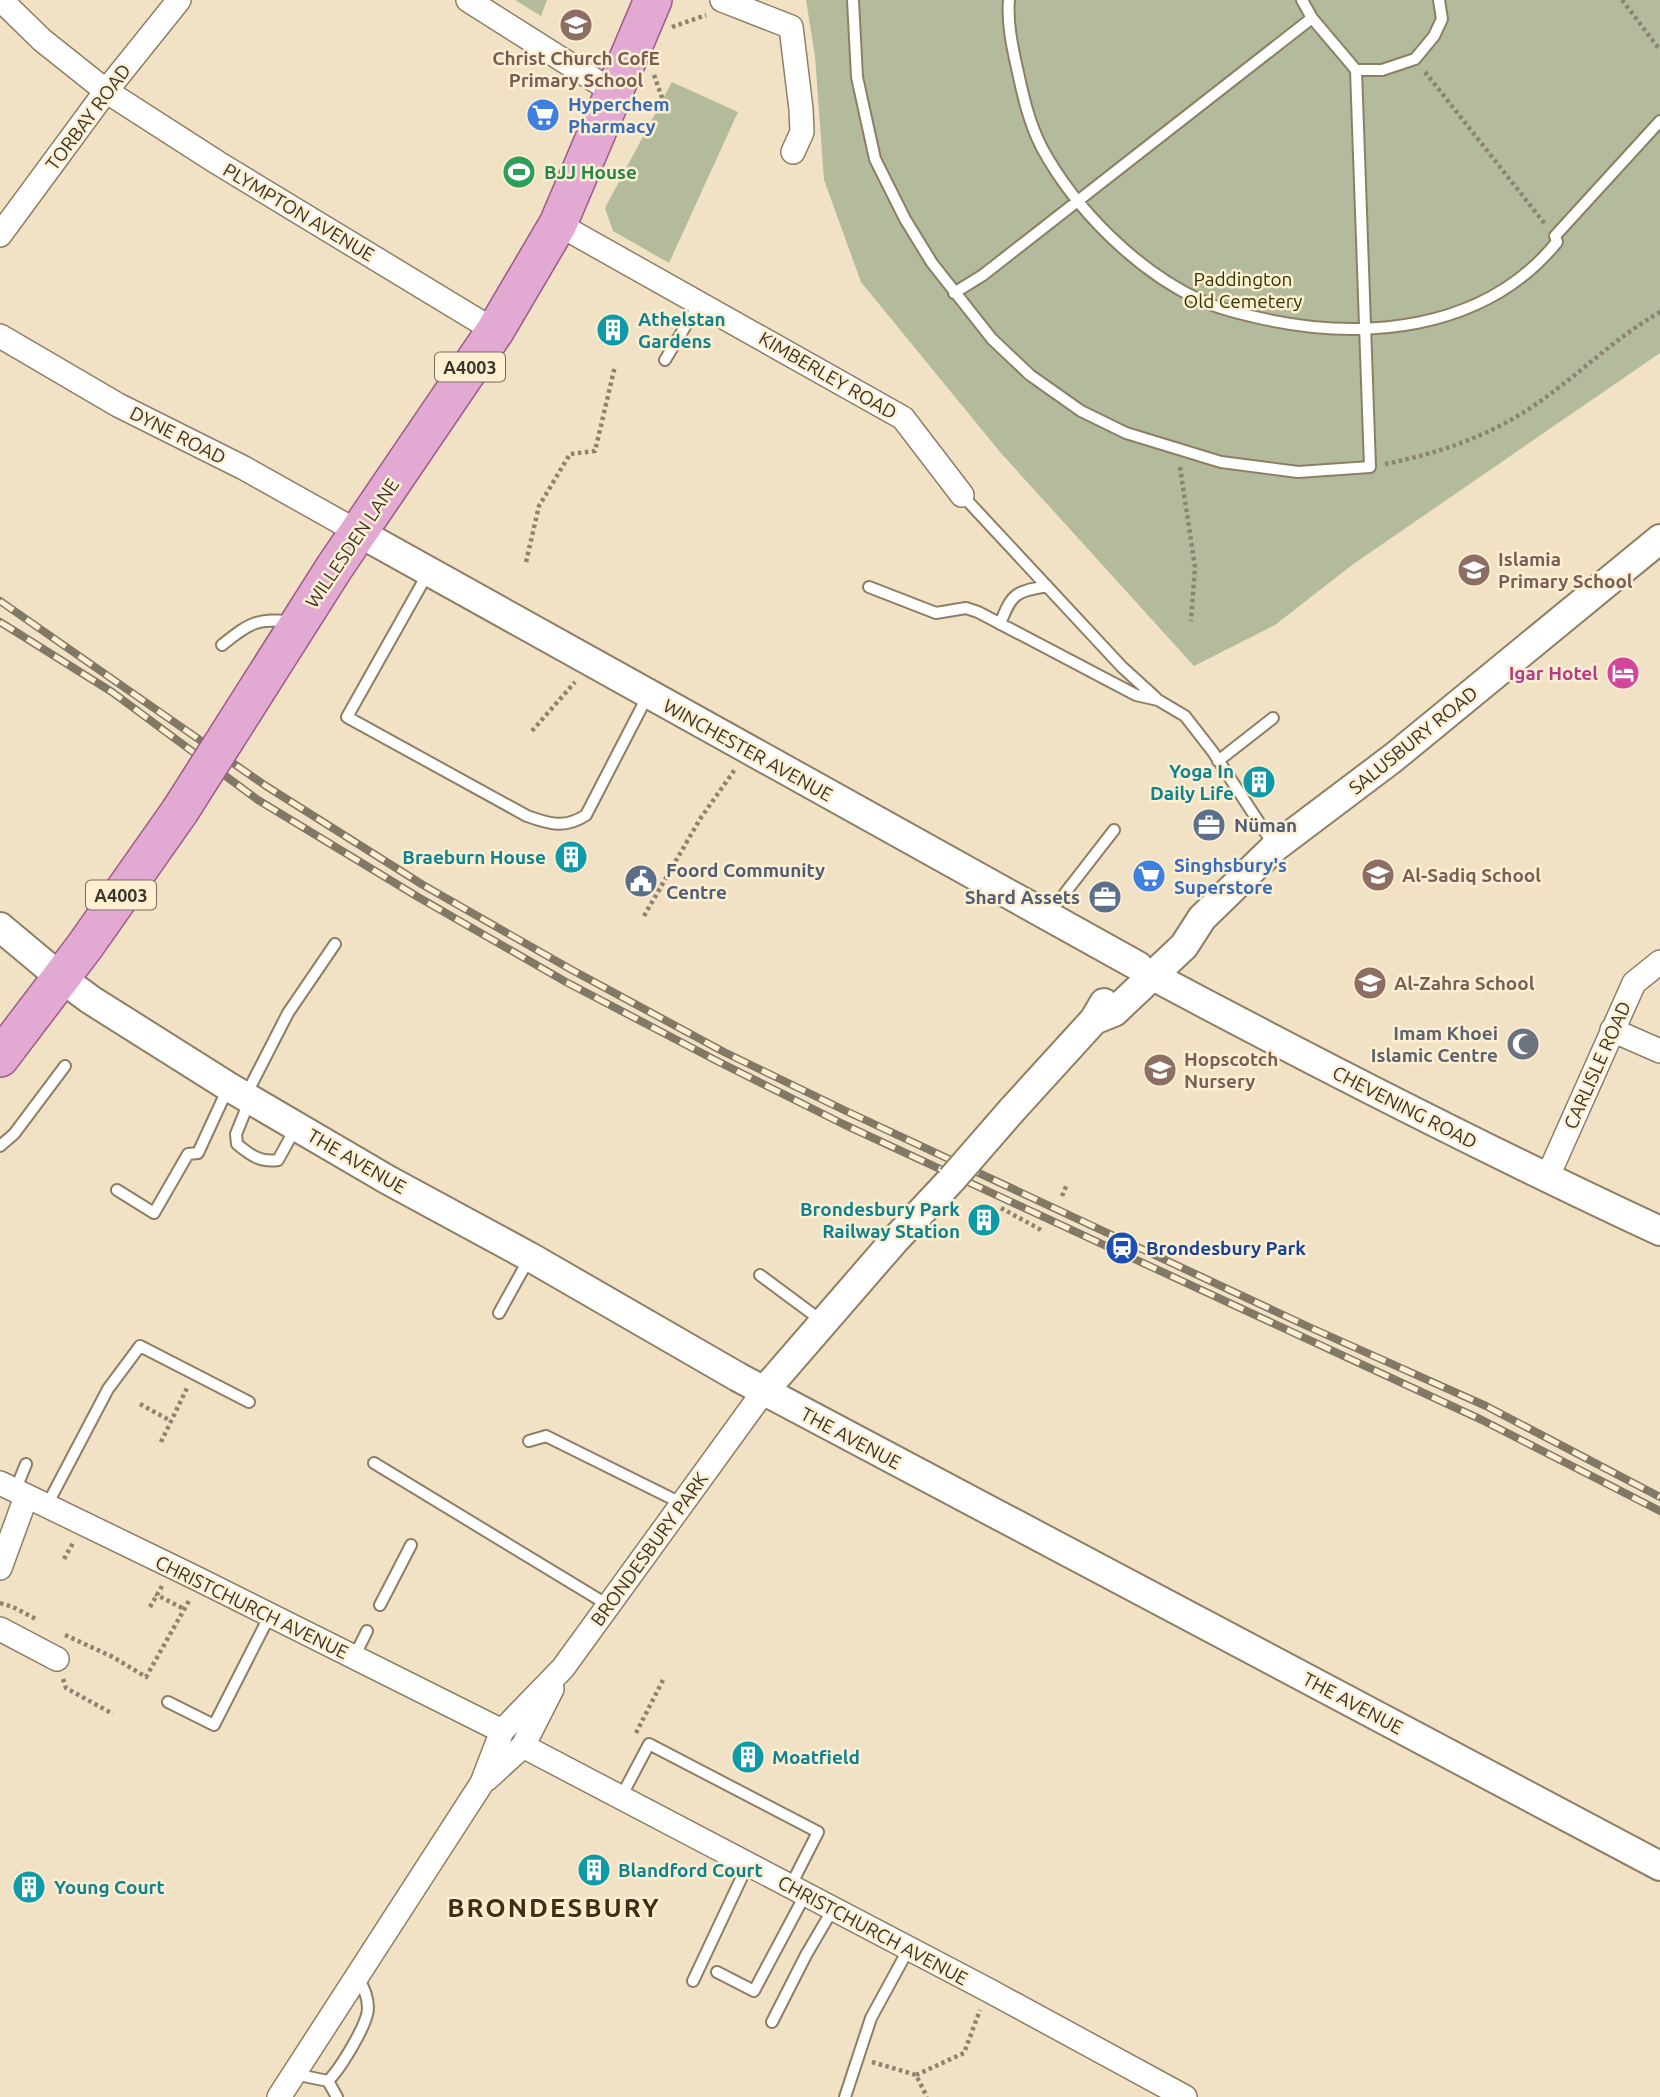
<svg xmlns="http://www.w3.org/2000/svg" width="1660" height="2097" font-family="Ubuntu,sans-serif">
	<rect width="100%" height="100%" fill="#f1e1c5"/>
	<path fill="#b3bb9c" d="M 515,0 L 547,0 L 541,16 Z
		M 806,0 L 1660,0 L 1660,353 L 1352,565 L 1275,625 L 1194,666 L 1000,452 L 861,282 L 824,180 L 815,56 Z
		M 672,82 L 738,112 L 669,263 L 613,231 L 605,208 Z"/>
	<g fill="none" stroke-linecap="round" stroke-linejoin="round">
		<defs>
			<path id="service" d="M 853,0 L 857,77 L 875,159 L 905,219 L 932,263 L 992,339 L 1030,375 L 1081,411 L 1126,433 L 1221,462 L 1298,472 L 1370,467 L 1356,70 L 1312,18 L 1302,0
				M 1009,0 C 1007,22 1012,46 1017,68 C 1023,96 1029,123 1042,148 C 1075,209 1137,271 1200,300 C 1217,308 1237,313 1255,317 C 1361,342 1484,332 1557,242 L 1555,236 L 1660,121
				M 1356,70 L 1382,70 L 1415,59 L 1434,36 L 1442,19 L 1439,0
				M 954,293 L 983,275 L 1312,18
				M 665,360 L 700,302
				M 962,495 L 1122,667 L 1156,698
				M 428,573 L 347,717 L 527,816 C 549,824 565,829 586,815 L 648,695
				M 869,587 L 936,613 L 966,608 L 978,612 L 1136,695 L 1158,700 L 1185,716 L 1213,752 L 1275,847
				M 1000,624 C 1012,593 1015,592 1047,586
				M 222,645 C 252,621 256,619 294,621
				M 1218,761 L 1273,718
				M 1048,915 L 1114,830
				M 246,1095 L 288,1013 L 335,944
				M 249,1102 L 236,1134 L 237,1144 C 250,1155 261,1163 278,1160 L 295,1129
				M 0,1146 L 14,1134 L 65,1066
				M 117,1190 L 154,1213 L 188,1154 L 198,1153 L 228,1088
				M 760,1275 L 822,1321
				M 499,1313 L 530,1257
				M 529,1441 L 546,1436 L 683,1504
				M 374,1463 L 608,1605
				M 15,1491 L 26,1464
				M 46,1507 L 108,1389 L 140,1346 L 249,1402
				M 380,1605 L 411,1545
				M 354,1657 L 367,1631
				M 168,1702 L 214,1725 L 270,1615
				M 621,1797 L 649,1744 L 818,1832 L 790,1887
				M 717,1972 L 754,1991 L 805,1895
				M 693,1981 L 748,1864
				M 772,2022 L 806,1955 L 833,1909
				M 294,2074 L 328,2081
				M 337,2097 L 328,2081 C 340,2069 368,2024 368,2008 C 368,1996 363,1987 358,1977
				M 845,2097 L 871,2018 L 908,1950"/>
			<path id="minor" d="M 1,0 L 42,40 L 106,91 L 218,163 L 495,331
				M 468,0 L 615,93
				M 722,0 L 791,27 L 801,109 L 802,132 L 793,152
				M 558,224 L 903,418 L 962,495
				M 0,235 L 106,91 L 179,0
				M 0,336 L 118,405 L 244,468 L 358,532
				M 1612,1030 L 1660,1051
				M 1547,1178 L 1634,983 L 1660,962
				M 0,1483 L 200,1580 L 502,1731
				M 0,1568 L 26,1497
				M 0,1629 L 57,1659
				M 523,1746 L 990,1991 L 1185,2097
				M 487,1779 L 523,1746 L 552,1689
				M 279,2097 L 482,1783 L 502,1731 L 563,1668 L 764,1391"/>
			<path id="tertiary" d="M 358,532 L 1138,966
				M 0,927 L 61,978 L 91,1000 L 229,1087 L 388,1180 L 530,1257 L 738,1377 L 1660,1866
				M 1153,976 C 1320,1065 1488,1151 1660,1231
				M 1094,1020 L 1114,1012 L 1184,946 L 1202,918 L 1275,847 L 1393,758 L 1660,539
				M 1012,1110 L 1094,1020 L 1104,1003
				M 764,1391 L 894,1241 L 952,1179"/>
			<path id="primary" d="M 244,710 L 334,568 L 495,331 L 558,224 L 653,0
				M 0,1058 L 85,946 L 180,811"/>
		</defs>
		<use href="#service" stroke="#8d7f64" stroke-width="14"/>
		<use href="#minor" stroke="#8d7f64" stroke-width="26"/>
		<use href="#tertiary" stroke="#8d7f64" stroke-width="32"/>
		<use href="#primary" stroke="#9a5a85" stroke-width="40"/>
		<path stroke="#8d8370" stroke-width="4.5" stroke-dasharray="3.5 3.5" stroke-linecap="butt" d="M 1622,0 L 1660,50
			M 672,27 L 706,15
			M 1425,72 L 1545,224
			M 654,75 L 666,109
			M 1385,464 C 1440,453 1493,435 1539,402 C 1581,373 1616,337 1660,312
			M 1180,467 L 1195,567 L 1191,621
			M 526,562 L 539,506 L 570,454 L 595,451 L 615,366
			M 532,731 L 575,682
			M 644,916 L 700,819 L 736,768
			M 1062,1196 L 1067,1184
			M 1001,1208 L 1043,1231
			M 140,1404 L 171,1421
			M 161,1442 L 188,1386
			M 64,1559 L 73,1543
			M 162,1586 L 157,1595 L 184,1609
			M 0,1603 L 13,1607 L 36,1619
			M 150,1607 L 157,1595
			M 65,1635 L 113,1657 L 146,1677 L 190,1599
			M 63,1679 L 66,1688 L 113,1714
			M 636,1733 L 664,1678
			M 872,2062 L 916,2075 L 927,2097
			M 916,2075 L 964,2053 L 980,2010"/>
		<use href="#service" stroke="#fff" stroke-width="10"/>
		<use href="#minor" stroke="#fff" stroke-width="23"/>
		<use href="#tertiary" stroke="#fff" stroke-width="28"/>
		<use href="#primary" stroke="#e2a9d3" stroke-width="37"/>
		<defs>
			<path id="rail" d="M 0,601 L 266,786 L 423,885 L 572,970 L 724,1052 L 846,1111 L 1309,1327 L 1486,1406 L 1660,1497
				M 0,622 L 112,692 L 258,800 L 418,897 L 566,982 L 719,1062 L 843,1124 L 1482,1420 L 1660,1511"/>
		</defs>
		<use href="#rail" stroke="#827866" stroke-width="8"/>
		<use href="#rail" stroke="#feefd2" stroke-width="5" stroke-dasharray="16" stroke-linecap="butt"/>
		<defs>
			<path id="tertiary-bridge" d="M 952,1179 L 1012,1110"/>
			<path id="primary-bridge" d="M 180,811 L 244,710"/>
		</defs>
		<use href="#tertiary-bridge" stroke="#8d7f64" stroke-width="32" stroke-linecap="butt"/>
		<use href="#primary-bridge" stroke="#9a5a85" stroke-width="40" stroke-linecap="butt"/>
		<use href="#tertiary-bridge" stroke="#fff" stroke-width="28"/>
		<use href="#primary-bridge" stroke="#e2a9d3" stroke-width="37"/>
	</g>
	<defs>
		<symbol id="school-disc" viewBox="-11 -11 22 22"><circle r="9.5" fill="#8d6e63" stroke="#feefd2"/><path d="M0-5L7-2L0 1L-7-2ZM-4 1L0 2.5L4 1V4Q0 6-4 4Z" fill="#fff"/></symbol>
		<symbol id="supermarket-disc" viewBox="-11 -11 22 22"><circle r="9.5" fill="#3f7fe0" stroke="#feefd2"/><path d="M-6-5.5h2.5l.6 2H6L4.5 2H-2.5L-4.4-4H-6ZM-1.5 3.2a1.3 1.3 0 1 0 .1 0ZM3 3.2a1.3 1.3 0 1 0 .1 0Z" fill="#fff"/></symbol>
		<symbol id="stadium-disc" viewBox="-11 -11 22 22"><circle r="9.5" fill="#2e9e5b" stroke="#feefd2"/><path d="M0-5a6.5 5 0 1 0 0 10a6.5 5 0 1 0 0-10ZM-3.5-1.8h7v3.6h-7Z" fill="#fff"/></symbol>
		<symbol id="building-disc" viewBox="-11 -11 22 22"><circle r="9.5" fill="#0f9aa8" stroke="#feefd2"/><path d="M-4-6H4V6H1V3H-1V6H-4ZM-2.5-4.3h1.7v1.8h-1.7ZM.8-4.3h1.7v1.8H.8ZM-2.5-1h1.7V.8h-1.7ZM.8-1h1.7V.8H.8Z" fill="#fff"/></symbol>
		<symbol id="hotel-disc" viewBox="-11 -11 22 22"><circle r="9.5" fill="#d1479c" stroke="#feefd2"/><path d="M-6-4.5h1.5V1H6V5H4.5V3h-9V5H-6ZM-4 0a1.8 1.8 0 1 1 3.6 0ZM.5 0V-2.5h3Q6-2.5 6 0Z" fill="#fff"/></symbol>
		<symbol id="office-disc" viewBox="-11 -11 22 22"><circle r="9.5" fill="#5c6f8a" stroke="#feefd2"/><path d="M-6-3h4V-5.5h4V-3h4V5H-6ZM-1-4.5V-3h2v-1.5ZM-6 0V1H6V0Z" fill="#fff"/></symbol>
		<symbol id="civic-disc" viewBox="-11 -11 22 22"><circle r="9.5" fill="#5c6f8a" stroke="#feefd2"/><path d="M-.6-6.5H3V-4.5H.6V-3L4-1V1h2V6H-6V1h2V-1L-.6-3ZM-1.2 2.5V6h2.4V2.5Z" fill="#fff"/></symbol>
		<symbol id="mosque-disc" viewBox="-11 -11 22 22"><circle r="9.5" fill="#6b7280" stroke="#feefd2"/><path d="M3.5-4.9A6 6 0 1 0 3.5 4.9A5 5 0 1 1 3.5-4.9Z" fill="#fff"/></symbol>
		<symbol id="station-disc" viewBox="-11 -11 22 22"><circle r="9.5" fill="#1a4fb4" stroke="#feefd2"/><path d="M-3-6H3Q5-6 5-4V2Q5 4 3 4L4.5 6H3L1.5 4h-3L-3 6H-4.5L-3 4Q-5 4-5 2V-4Q-5-6-3-6ZM-3.5-4v3h7v-3ZM-3.5 1v1.5H-2V1ZM2 1v1.5H3.5V1Z" fill="#fff"/></symbol>
	</defs>
	<g fill-rule="evenodd">
		<use href="#school-disc" x="557" y="6" width="38" height="38"/>
		<use href="#supermarket-disc" x="524" y="96" width="38" height="38"/>
		<use href="#stadium-disc" x="500" y="153" width="38" height="38"/>
		<use href="#building-disc" x="594" y="311" width="38" height="38"/>
		<use href="#school-disc" x="1455" y="551" width="38" height="38"/>
		<use href="#hotel-disc" x="1604" y="654" width="38" height="38"/>
		<use href="#building-disc" x="1240" y="763" width="38" height="38"/>
		<use href="#office-disc" x="1190" y="806" width="38" height="38"/>
		<use href="#building-disc" x="552" y="838" width="38" height="38"/>
		<use href="#school-disc" x="1359" y="856" width="38" height="38"/>
		<use href="#supermarket-disc" x="1130" y="857" width="38" height="38"/>
		<use href="#civic-disc" x="622" y="862" width="38" height="38"/>
		<use href="#office-disc" x="1086" y="878" width="38" height="38"/>
		<use href="#school-disc" x="1351" y="964" width="38" height="38"/>
		<use href="#mosque-disc" x="1504" y="1025" width="38" height="38"/>
		<use href="#school-disc" x="1141" y="1051" width="38" height="38"/>
		<use href="#building-disc" x="965" y="1201" width="38" height="38"/>
		<use href="#station-disc" x="1103" y="1229" width="38" height="38"/>
		<use href="#building-disc" x="729" y="1738" width="38" height="38"/>
		<use href="#building-disc" x="575" y="1851" width="38" height="38"/>
		<use href="#building-disc" x="10" y="1868" width="38" height="38"/>
	</g>
	<g text-anchor="middle" dominant-baseline="central" stroke-width="5" stroke-linejoin="round" paint-order="stroke">
		<g fill="#feefd2" stroke="#756c5c" stroke-width="2">
			<rect x="435" y="352.5" width="70" height="29" rx="5"/>
			<rect x="86" y="880.5" width="70" height="29" rx="5"/>
		</g>
		<g font-size="18" font-weight="bold" fill="#3a3429">
			<text x="470" y="367">A4003</text>
			<text x="121" y="895">A4003</text>
		</g>
		<g font-size="19" font-weight="bold" fill="#785e54" stroke="#feefd2" text-anchor="start">
			<text x="576" y="58" text-anchor="middle">Christ Church CofE<tspan x="576" dy="22">Primary School</tspan></text>
			<text x="1498" y="559">Islamia<tspan x="1498" dy="22">Primary School</tspan></text>
			<text x="1402" y="875">Al-Sadiq School</text>
			<text x="1394" y="983">Al-Zahra School</text>
			<text x="1184" y="1059">Hopscotch<tspan x="1184" dy="22">Nursery</tspan></text>
		</g>
		<g font-size="19" font-weight="bold" fill="#366cbe" stroke="#feefd2" text-anchor="start">
			<text x="568" y="104">Hyperchem<tspan x="568" dy="22">Pharmacy</tspan></text>
			<text x="1174" y="865">Singhsbury's<tspan x="1174" dy="22">Superstore</tspan></text>
		</g>
		<g font-size="19" fill="#3a3429" stroke="#feefd2">
			<text transform="translate(88 117) rotate(-53)">TORBAY ROAD</text>
			<text transform="translate(299 212) rotate(31)">PLYMPTON AVENUE</text>
			<text transform="translate(828 375) rotate(30)">KIMBERLEY ROAD</text>
			<text transform="translate(178 435) rotate(27)">DYNE ROAD</text>
			<text transform="translate(352 543) rotate(-56)">WILLESDEN LANE</text>
			<text transform="translate(1413 740) rotate(-39)">SALUSBURY ROAD</text>
			<text transform="translate(748 750) rotate(29)">WINCHESTER AVENUE</text>
			<text transform="translate(1597 1065) rotate(-66)">CARLISLE ROAD</text>
			<text transform="translate(1405 1107) rotate(27)">CHEVENING ROAD</text>
			<text transform="translate(357 1161) rotate(30)">THE AVENUE</text>
			<text transform="translate(851 1438) rotate(28)">THE AVENUE</text>
			<text transform="translate(649 1549) rotate(-54)">BRONDESBURY PARK</text>
			<text transform="translate(252 1607) rotate(26)">CHRISTCHURCH AVENUE</text>
			<text transform="translate(1353 1703) rotate(28)">THE AVENUE</text>
			<text transform="translate(873 1930) rotate(28)">CHRISTCHURCH AVENUE</text>
		</g>
		<g font-size="19" font-weight="bold" fill="#27864d" stroke="#feefd2" text-anchor="start">
			<text x="544" y="172">BJJ House</text>
		</g>
		<g font-size="19" fill="#2c3500" stroke="#feefd2">
			<text x="1243" y="279">Paddington<tspan x="1243" dy="22">Old Cemetery</tspan></text>
		</g>
		<g font-size="19" font-weight="bold" fill="#0d838f" stroke="#feefd2" text-anchor="start">
			<text x="638" y="319">Athelstan<tspan x="638" dy="22">Gardens</tspan></text>
			<text x="1234" y="771" text-anchor="end">Yoga In<tspan x="1234" dy="22">Daily Life</tspan></text>
			<text x="546" y="857" text-anchor="end">Braeburn House</text>
			<text x="960" y="1209" text-anchor="end">Brondesbury Park<tspan x="960" dy="22">Railway Station</tspan></text>
			<text x="772" y="1757">Moatfield</text>
			<text x="618" y="1870">Blandford Court</text>
			<text x="54" y="1887">Young Court</text>
		</g>
		<g font-size="19" font-weight="bold" fill="#b23c85" stroke="#feefd2" text-anchor="end">
			<text x="1598" y="673">Igar Hotel</text>
		</g>
		<g font-size="19" font-weight="bold" fill="#4e5e75" stroke="#feefd2" text-anchor="start">
			<text x="1234" y="825">Nüman</text>
			<text x="666" y="870">Foord Community<tspan x="666" dy="22">Centre</tspan></text>
			<text x="1080" y="897" text-anchor="end">Shard Assets</text>
		</g>
		<g font-size="19" font-weight="bold" fill="#5b616d" stroke="#feefd2" text-anchor="end">
			<text x="1498" y="1033">Imam Khoei<tspan x="1498" dy="22">Islamic Centre</tspan></text>
		</g>
		<g font-size="19" font-weight="bold" fill="#164399" stroke="#feefd2" text-anchor="start">
			<text x="1146" y="1248">Brondesbury Park</text>
		</g>
		<g font-size="26" font-weight="bold" letter-spacing="2" fill="#3d3018" stroke="#feefd2">
			<text x="554" y="1907">BRONDESBURY</text>
		</g>
	</g>
</svg>
